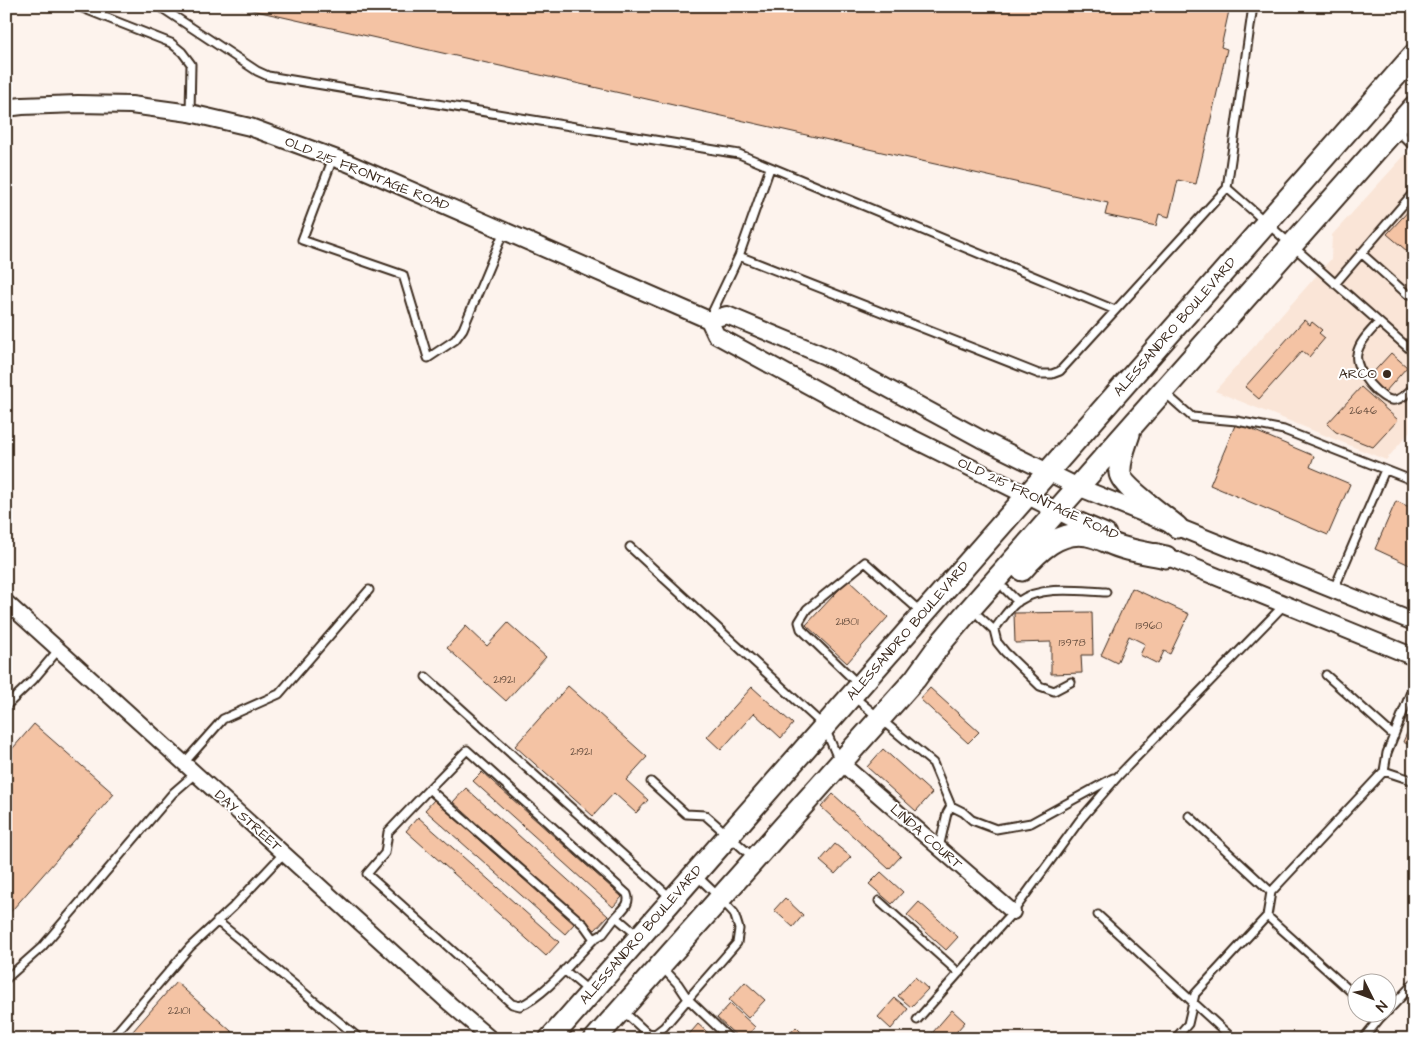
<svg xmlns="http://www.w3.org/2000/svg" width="1420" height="1045" font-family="'Architects Daughter',sans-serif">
	<rect width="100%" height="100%" fill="#fdf3ed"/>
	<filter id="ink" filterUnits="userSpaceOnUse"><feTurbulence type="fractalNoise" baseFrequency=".02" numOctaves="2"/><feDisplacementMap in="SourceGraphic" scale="10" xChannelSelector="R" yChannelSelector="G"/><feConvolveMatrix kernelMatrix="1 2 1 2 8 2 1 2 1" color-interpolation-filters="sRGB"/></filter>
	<g filter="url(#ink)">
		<path fill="#fae5d7" d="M 1414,145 L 1414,427 L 1386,460 L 1215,391 L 1331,259 L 1332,235 Z"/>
		<path fill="#f4c3a4" stroke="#3b2a1e" d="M 234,6 L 1230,6 L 1221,47 L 1227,49 L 1196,184 L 1178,180 L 1169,217 L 1159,214 L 1156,226 L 1105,215 L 1108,203 Z
			M 1414,205 L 1414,257 L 1387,234 Z
			M 1304,320 L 1310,325 L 1312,322 L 1322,330 L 1319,333 L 1325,338 L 1309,357 L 1302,351 L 1259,399 L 1245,387 Z
			M 1391,353 L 1407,367 L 1385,392 L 1368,378 Z
			M 1361,387 L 1398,420 L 1373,447 L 1336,432 L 1327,424 Z
			M 1236,423 L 1314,456 L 1310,467 L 1350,484 L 1328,535 L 1210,485 Z
			M 1396,501 L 1414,509 L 1414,567 L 1375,549 Z
			M 848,580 L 888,617 L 847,663 L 806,625 Z
			M 1132,588 L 1189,614 L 1170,654 L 1164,651 L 1158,664 L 1140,655 L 1145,644 L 1129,636 L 1117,663 L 1101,655 Z
			M 1092,612 L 1093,655 L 1081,655 L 1082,673 L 1051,674 L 1051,642 L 1015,643 L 1014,613 Z
			M 508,623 L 546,657 L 506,701 L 447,648 L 466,626 L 487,646 Z
			M 568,686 L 647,757 L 626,780 L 648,800 L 636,813 L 614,793 L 593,816 L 515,746 Z
			M 752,687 L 793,724 L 781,738 L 754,713 L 721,750 L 707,737 Z
			M 930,688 L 979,732 L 968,743 L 920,699 Z
			M 1414,717 L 1414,747 L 1403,742 Z
			M 34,724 L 114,794 L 6,917 L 6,756 Z
			M 883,749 L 932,793 L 916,811 L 867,767 Z
			M 482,772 L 622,897 L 613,907 L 473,781 Z
			M 466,788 L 608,916 L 595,930 L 453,802 Z
			M 833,794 L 901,856 L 889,869 L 821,807 Z
			M 434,800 L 574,924 L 565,934 L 425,810 Z
			M 418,817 L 559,942 L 546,956 L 406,831 Z
			M 835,844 L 851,857 L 835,874 L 820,861 Z
			M 881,872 L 903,892 L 892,904 L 869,884 Z
			M 785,898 L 803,915 L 793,927 L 774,910 Z
			M 919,902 L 958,937 L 946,950 L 907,915 Z
			M 915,977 L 928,989 L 911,1007 L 898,996 Z
			M 176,982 L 240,1039 L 126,1039 Z
			M 745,982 L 765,1000 L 748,1018 L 729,1000 Z
			M 895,998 L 908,1009 L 891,1029 L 878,1017 Z
			M 730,1004 L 755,1027 L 745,1039 L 740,1039 L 717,1018 Z
			M 952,1010 L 965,1022 L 950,1039 L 927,1039 Z
			M 698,1024 L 715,1039 L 685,1039 Z
			M 796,1027 L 808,1039 L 777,1039 L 782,1034 L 786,1038 Z"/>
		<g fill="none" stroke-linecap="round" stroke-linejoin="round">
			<defs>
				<path id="service" d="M 77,6 L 171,43 L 182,52 L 191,64 L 190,113
					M 159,6 L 257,71 L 268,76 L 739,154 L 1115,310
					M 1397,130 L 1414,147
					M 333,158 L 302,240 L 403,275 L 428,358 L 455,340 L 463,329 L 504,231
					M 1227,188 L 1414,353
					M 1361,253 L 1407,294 L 1414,294
					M 739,256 L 1039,374 L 1052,374 L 1060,371 L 1227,188 L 1253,6
					M 1335,284 L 1414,192
					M 710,317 L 739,256 L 770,168
					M 1379,322 C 1371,331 1359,342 1357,354 C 1353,370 1382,403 1395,400 C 1403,399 1408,392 1414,387
					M 1164,392 L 1192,417 L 1237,421 L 1284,430 L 1414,481
					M 630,547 L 824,726 L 839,761
					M 1005,589 L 1018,602
					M 1334,589 L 1385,470
					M 980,617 L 994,630
					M 1326,675 L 1394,736
					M 426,677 L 670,897
					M 1071,682 L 1054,691 L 1040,686 L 1005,652 L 997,642 L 994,630 C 1001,621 1009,607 1019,601 C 1042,585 1080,591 1106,592
					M 858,684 L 801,629 L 799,622 L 807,609 L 865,562 L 921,612
					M 854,697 L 933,763 L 951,806
					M 6,706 L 33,680 L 59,649
					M 184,763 L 223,719 L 279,694 L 369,590
					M 1384,771 L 1414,781
					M 651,782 L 686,814 L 705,815 L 754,858
					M 429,789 L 584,925 L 594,939 C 574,959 545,996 520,1006 L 512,1004 L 367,874 L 385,853 L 388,832 Z
					M 429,789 L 467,750 L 627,894 C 631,904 623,909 616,917
					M 1189,816 L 1271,892
					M 939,848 L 947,813 L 951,806 L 963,812 L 972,820 L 996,829 L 1031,823 L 1113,778
					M 697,876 L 720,898 L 734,913 L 739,929 L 737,943 L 688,999 L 730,1039
					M 879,901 L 959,973
					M 1098,915 L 1233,1039
					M 1267,916 L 1358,998
					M 217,921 L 360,1039
					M 594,939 L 603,934 L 616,917 L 637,935
					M 564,970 L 589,991
					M 6,979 L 42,947 L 173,793 L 196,773
					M 623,1011 L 647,1033 L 655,1034 L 664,1027 L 688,999 L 678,984 L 662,967
					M 1388,1011 L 1414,983
					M 1374,1012 L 1380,1018 L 1386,1012
					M 917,1020 L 1013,912 L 1080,820 L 1120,774 L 1284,605
					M 111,1039 L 190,947 L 233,907 L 284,853
					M 1175,1039 L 1188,1024 L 1195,994 L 1267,916 L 1271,892 L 1384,771 L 1387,753 L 1414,684
					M 1363,1039 L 1380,1018"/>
				<path id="minor" d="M 6,602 L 450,1004 L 491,1039
					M 840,762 L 1013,912"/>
				<path id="tertiary" d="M 6,108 L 22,106 L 78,104 L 131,105 L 190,113 L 250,127 L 348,163 L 709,320 L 727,315 L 823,355 L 852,369 L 981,439 L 1078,487 L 1414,622
					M 709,320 L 716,335 L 839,402 L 1072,518 L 1107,533
					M 1156,552 L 1414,657"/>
				<path id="primary" d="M 1129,434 C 1125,446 1119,460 1120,473 C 1121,486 1165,517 1177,527
					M 1022,570 C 1038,551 1060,530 1087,535 C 1100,537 1111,545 1124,548 C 1137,552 1152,554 1166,557
					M 550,1039 L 1414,55
					M 595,1039 L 915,679 L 941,643 L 963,617 L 1414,107"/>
			</defs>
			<use href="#service" stroke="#3b2a1e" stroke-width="11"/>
			<use href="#minor" stroke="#3b2a1e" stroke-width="18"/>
			<use href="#tertiary" stroke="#3b2a1e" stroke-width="20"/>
			<use href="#primary" stroke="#3b2a1e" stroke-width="25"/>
			<use href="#service" stroke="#fff" stroke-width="7"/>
			<use href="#minor" stroke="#fff" stroke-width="14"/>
			<use href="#tertiary" stroke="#fff" stroke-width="16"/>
			<use href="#primary" stroke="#fff" stroke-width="21"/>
		</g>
	</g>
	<circle fill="#3b2a1e" stroke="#fff" stroke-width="2" cx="1387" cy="374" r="5"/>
	<g text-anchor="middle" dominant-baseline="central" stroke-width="4" stroke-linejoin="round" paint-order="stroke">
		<g font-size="11" fill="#695040">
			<text x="1363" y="410">2646</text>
			<text x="847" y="621">21801</text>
			<text x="1149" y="625">13960</text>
			<text x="1072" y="642">13978</text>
			<text x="504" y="679">21921</text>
			<text x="581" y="751">21921</text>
			<text x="179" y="1010">22101</text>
		</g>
		<g font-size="14" fill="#3b2a1e" stroke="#fff">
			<text transform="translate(367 174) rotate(22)">OLD 215 FRONTAGE ROAD</text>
			<text transform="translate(1175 327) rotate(-49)">ALESSANDRO BOULEVARD</text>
			<text transform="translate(1038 499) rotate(25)">OLD 215 FRONTAGE ROAD</text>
			<text transform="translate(908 631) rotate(-49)">ALESSANDRO BOULEVARD</text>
			<text transform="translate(248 821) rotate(42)">DAY STREET</text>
			<text transform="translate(926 837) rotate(41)">LINDA COURT</text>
			<text transform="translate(641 935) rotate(-49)">ALESSANDRO BOULEVARD</text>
		</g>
		<g font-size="14" fill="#3b2a1e" stroke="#fff" text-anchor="end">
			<text x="1377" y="374">ARCO</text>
		</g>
	</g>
	<rect width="1420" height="1045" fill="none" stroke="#fff" stroke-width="25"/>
	<rect x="12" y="12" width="1395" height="1020" fill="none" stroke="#3b2a1e" stroke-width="2" filter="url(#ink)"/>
	<g transform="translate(1372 998) rotate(132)"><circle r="24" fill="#ffffff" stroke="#b1aaa5"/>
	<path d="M0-4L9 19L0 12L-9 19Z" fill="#3b2a1e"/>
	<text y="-8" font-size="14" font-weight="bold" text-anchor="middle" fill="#3b2a1e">N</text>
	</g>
</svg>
